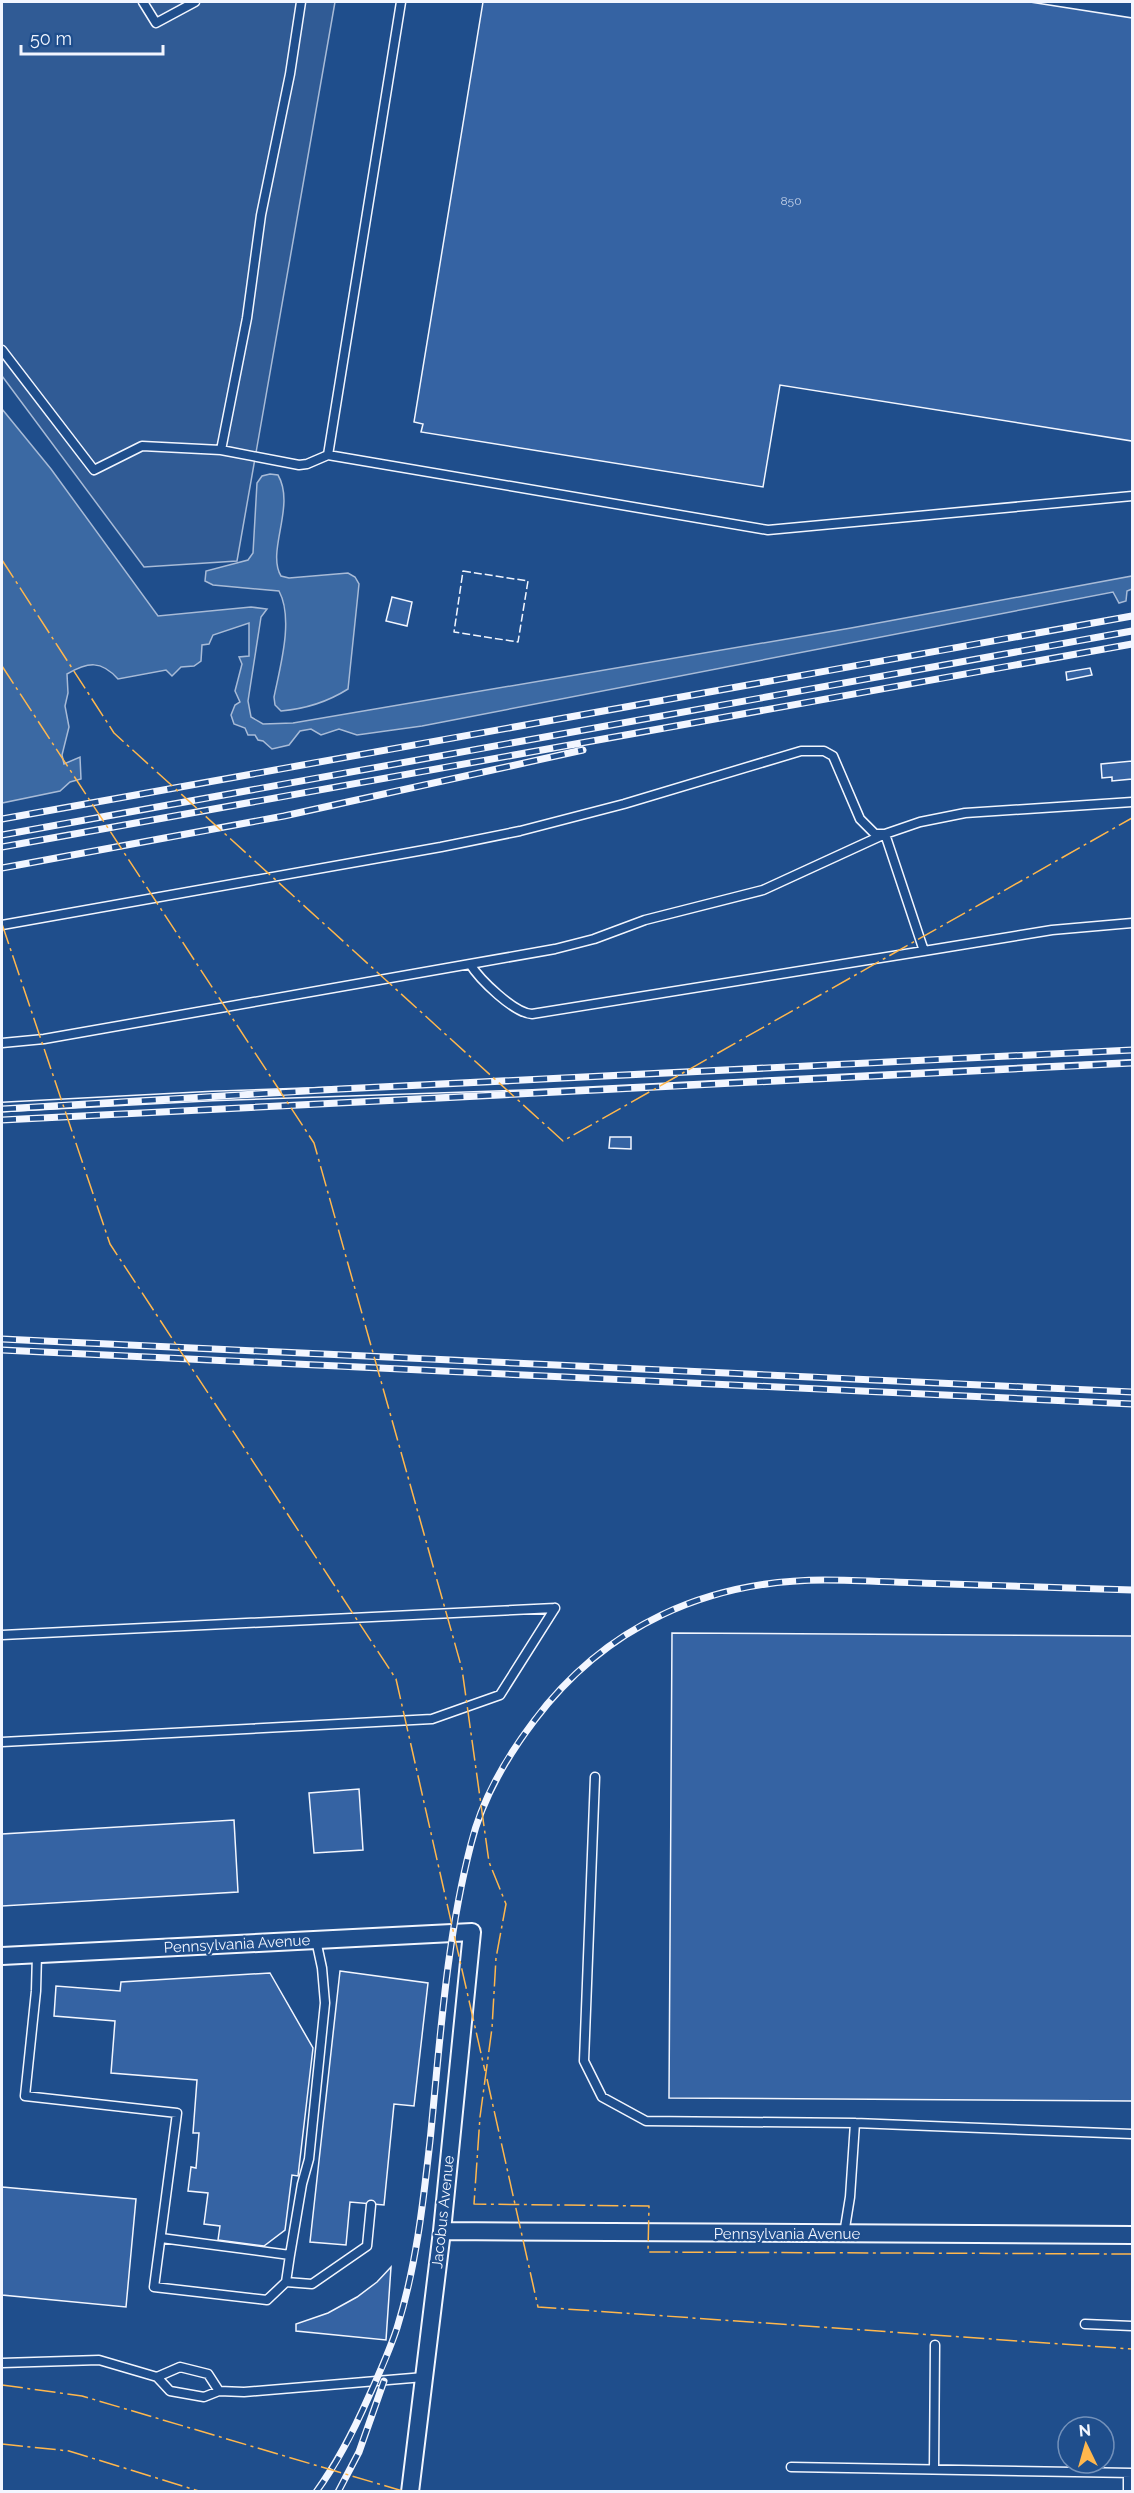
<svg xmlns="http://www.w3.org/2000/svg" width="1134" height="2493" font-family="Raleway,sans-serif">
	<rect width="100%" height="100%" fill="#1f4e8c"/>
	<path fill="#305b95" stroke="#a8bbd7" stroke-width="1.5" d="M 2,2 L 335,2 L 237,561 L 144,567 L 2,376 Z"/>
	<path fill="#3b69a3" stroke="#a8bbd7" stroke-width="1.5" d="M 2,409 L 51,469 L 158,616 L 251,607 L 267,609 L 261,617 L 248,701 L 251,717 L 263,724 L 293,723 L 851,628 L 1132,576 L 1132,589 L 1127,591 L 1126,601 L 1119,603 L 1113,592 L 422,726 L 357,735 L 339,729 L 321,735 L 311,729 L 300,731 L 289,745 L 272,749 L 263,741 L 258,740 L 255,735 L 248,735 L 245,728 L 234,724 L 231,715 L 235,705 L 240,702 L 235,691 L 242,664 L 239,657 L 249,656 L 249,623 L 213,635 L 209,644 L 202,645 L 201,661 L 194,666 L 181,667 L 172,676 L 166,670 L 118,679 C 101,660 88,662 67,674 L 68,693 L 65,706 L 69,727 L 62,755 L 64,764 L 80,757 L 81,779 L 70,782 L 60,791 L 2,803 Z
		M 270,474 L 278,475 C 296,506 266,551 281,576 L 289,578 L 348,573 L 355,577 L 359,584 L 348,689 C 329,701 304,709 281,711 L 275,705 L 274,697 C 280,667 294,619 279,591 L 213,585 L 205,581 L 206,571 L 248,560 L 253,553 L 257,483 L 262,476 Z"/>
	<path fill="#3563a3" stroke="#f2f6ff" stroke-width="1.5" d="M 483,2 L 1030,2 L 1132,18 L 1132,441 L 780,385 L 763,487 L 421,432 L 423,424 L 414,422 Z
		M 392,597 L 412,602 L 407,626 L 386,621 Z
		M 1090,668 L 1092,675 L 1067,680 L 1066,672 Z
		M 1132,761 L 1132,779 L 1112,781 L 1112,777 L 1102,778 L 1101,764 Z
		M 610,1137 L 631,1137 L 631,1149 L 609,1148 Z
		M 672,1633 L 1132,1636 L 1132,2101 L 669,2098 Z
		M 359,1789 L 363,1850 L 314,1853 L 309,1793 Z
		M 234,1820 L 238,1892 L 2,1906 L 2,1834 Z
		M 340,1971 L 428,1983 L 414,2106 L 394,2104 L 384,2205 L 350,2202 L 346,2245 L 310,2242 Z
		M 270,1973 L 313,2048 L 298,2176 L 292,2175 L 285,2230 L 264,2246 L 218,2240 L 220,2226 L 204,2224 L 208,2193 L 188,2191 L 191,2167 L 196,2168 L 199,2133 L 193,2133 L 197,2080 L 111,2073 L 115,2021 L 54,2016 L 56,1986 L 120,1991 L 121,1982 Z
		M 2,2187 L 136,2199 L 126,2307 L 2,2295 Z
		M 391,2267 L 386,2340 L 296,2331 L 296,2324 L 328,2313 L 357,2297 L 377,2282 Z"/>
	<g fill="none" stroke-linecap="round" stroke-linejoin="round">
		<defs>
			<path id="lane" d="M 143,2 L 156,23 L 195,2
				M 401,2 L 328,455 L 768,530 L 1132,496
				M 2,350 L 94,470 L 142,446 L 221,450 L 299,465 L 307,464 L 328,455
				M 221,450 L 247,318 L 261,215 L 290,74 L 301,2
				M 2,925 L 441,847 L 520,831 L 624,804 L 801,751 L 824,751 L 833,756 L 860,819 L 875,834 L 885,834 L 920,822 L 965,813 L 1132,802
				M 924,951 L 532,1014 C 514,1013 480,980 470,964 L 555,949 L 594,939 L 645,920 L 763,890 L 885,834 L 924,951 L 1052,930 L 1132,923
				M 2,1043 L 44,1039 L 470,964
				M 2,1107 L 212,1096 L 532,1085 L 1132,1055
				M 2,1635 L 555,1608
				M 2,1742 L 432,1719 L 500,1695 L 555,1608
				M 595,1777 L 584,2061 L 602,2097 L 646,2121 L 855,2123 L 1132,2134
				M 37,1954 L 36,1991 L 25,2096 L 177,2113 L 154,2287 L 267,2300 L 286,2282 L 290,2255 L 161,2238
				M 844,2234 L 850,2197 L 855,2123
				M 290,2255 L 302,2184 L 309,2159 L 325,2003 L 322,1968 L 316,1940
				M 286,2282 L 312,2284 L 367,2246 L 371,2205
				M 1085,2324 L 1132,2326
				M 2,2363 L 99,2360 L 157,2377 L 170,2391 L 204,2397 L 219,2391 L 244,2392 L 424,2377
				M 157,2377 L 180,2367 L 208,2374 L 219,2391
				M 791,2467 L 1132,2473
				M 934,2469 L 935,2345
				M 1128,2492 L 1128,2473"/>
			<path id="street" d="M 2,1956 L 472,1932 L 442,2231 L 410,2492
				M 442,2231 L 1132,2235"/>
		</defs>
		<use href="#lane" stroke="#f2f6ff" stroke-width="11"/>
		<use href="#street" stroke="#f2f6ff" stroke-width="20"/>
		<use href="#lane" stroke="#1f4e8c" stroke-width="8"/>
		<use href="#street" stroke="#1f4e8c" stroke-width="16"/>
		<defs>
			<path id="rail" d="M 2,819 L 1132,616
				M 2,835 L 1132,631
				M 2,847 L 1132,644
				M 2,868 L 284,816 L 583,750
				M 2,1109 L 340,1089 L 1132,1050
				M 2,1120 L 1132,1063
				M 2,1339 L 1132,1392
				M 2,1350 L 1132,1404
				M 316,2492 C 338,2462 354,2430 369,2396 C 379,2374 389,2352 397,2328 C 416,2267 423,2204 430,2141 C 440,2042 446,1941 471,1844 C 482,1799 506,1758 534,1721 C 605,1626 707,1580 825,1580 C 857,1580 889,1582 920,1583 C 991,1585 1062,1588 1132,1590
				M 338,2492 L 359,2452 L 384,2381"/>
		</defs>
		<use href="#rail" stroke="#f2f6ff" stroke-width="7"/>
		<use href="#rail" stroke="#1f4e8c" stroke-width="4.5" stroke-dasharray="14" stroke-linecap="butt"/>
		<path stroke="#f2f6ff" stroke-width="1.5" stroke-dasharray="8 3" stroke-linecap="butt" d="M 463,571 L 528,581 L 518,642 L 454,632 Z"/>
		<path stroke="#ffb74d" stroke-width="1.5" stroke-dasharray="21 4.5 3 4.5" stroke-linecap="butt" d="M 2,560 L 114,733 L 563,1141 L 1132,818
			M 2,666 L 314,1143 L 462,1669 L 489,1862 L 506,1904 L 496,1958 L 492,2028 L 480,2117 L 474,2204 L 649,2206 L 648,2252 L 1132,2254
			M 2,924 L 110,1244 L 396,1679 L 485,2071
			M 487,2079 L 538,2307 L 1132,2349
			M 2,2385 L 82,2396 L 406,2492
			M 2,2444 L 69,2451 L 202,2492"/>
	</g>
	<g text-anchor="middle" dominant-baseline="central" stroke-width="4.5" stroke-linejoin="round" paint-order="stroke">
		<g font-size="12" fill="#c3d1e8">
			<text x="791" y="201">850</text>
		</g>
		<g font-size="15" fill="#f2f6ff" stroke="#1f4e8c">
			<text transform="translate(237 1944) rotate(-3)">Pennsylvania Avenue</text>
			<text transform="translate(443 2212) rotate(-84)">Jacobus Avenue</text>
			<text x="787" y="2234">Pennsylvania Avenue</text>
		</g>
	</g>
	<rect width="1134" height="2493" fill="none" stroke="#f2f6ff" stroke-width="6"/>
	<g transform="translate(1086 2445) rotate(355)"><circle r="28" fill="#1f4e8c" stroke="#7391ba" stroke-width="1.5"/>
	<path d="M0-4.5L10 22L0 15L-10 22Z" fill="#ffb74d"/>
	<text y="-9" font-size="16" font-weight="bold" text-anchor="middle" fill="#f2f6ff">N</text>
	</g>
	<path d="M21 45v9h142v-9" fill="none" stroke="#f2f6ff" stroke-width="3"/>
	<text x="30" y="45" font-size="18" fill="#f2f6ff" stroke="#1f4e8c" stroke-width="4.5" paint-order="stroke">50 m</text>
</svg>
